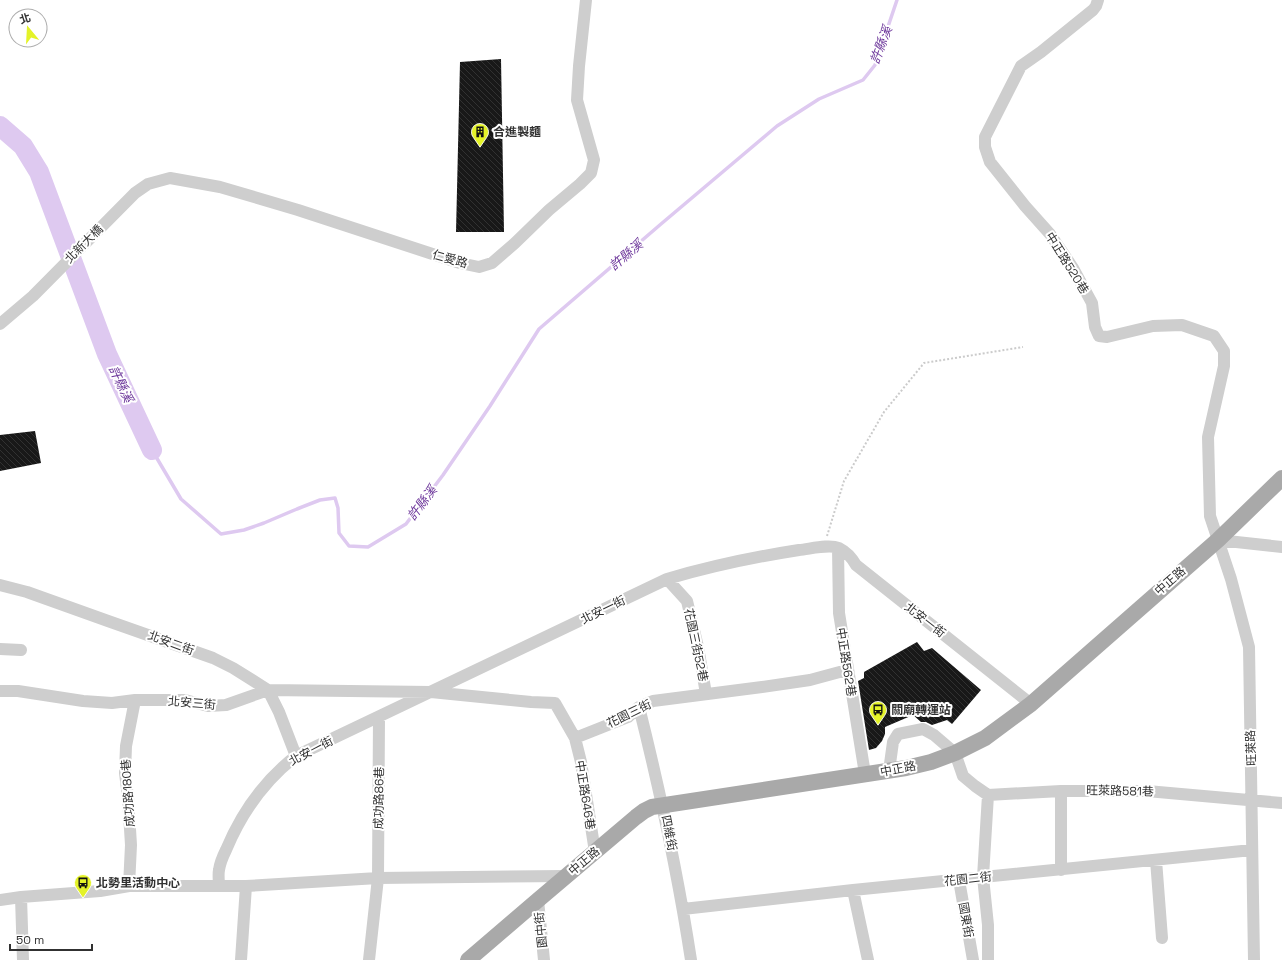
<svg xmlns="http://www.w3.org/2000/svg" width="1282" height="960" font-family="'Space Grotesk','Noto Sans TC',sans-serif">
	<defs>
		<pattern id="building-back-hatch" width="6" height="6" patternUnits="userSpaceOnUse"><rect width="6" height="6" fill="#181818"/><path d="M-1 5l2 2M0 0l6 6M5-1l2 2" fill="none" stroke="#313131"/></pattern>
	</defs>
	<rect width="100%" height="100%" fill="#fff"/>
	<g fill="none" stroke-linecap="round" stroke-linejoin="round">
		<path stroke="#dec9f0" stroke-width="3.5" d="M 152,450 L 181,499 L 221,534 L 244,530 L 264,523 L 297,509 L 320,500 L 335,498 L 338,508 L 339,533 L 349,546 L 368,547 L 406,524 L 443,475 L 490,406 L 539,329 L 661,224 L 777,126 L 819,99 L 863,80 L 875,65 L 897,0"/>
		<path stroke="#dec9f0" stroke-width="20" d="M 0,126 L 23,146 L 39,172 L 107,354 L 152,450"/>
	</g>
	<path fill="url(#building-back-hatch)" d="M 501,59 L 504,232 L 456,232 L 460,62 Z
		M 35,431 L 41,463 L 0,471 L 0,435 Z
		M 917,642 L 924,651 L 932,648 L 981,690 L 952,724 L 947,720 L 932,725 L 926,722 L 921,722 L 913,715 L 885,727 L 885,734 L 882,741 L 876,748 L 869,750 L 858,681 L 864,678 L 864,672 Z"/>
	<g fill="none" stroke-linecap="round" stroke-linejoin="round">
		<path stroke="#cbcbcb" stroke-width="2" stroke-dasharray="2 2" stroke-linecap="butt" d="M 827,536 L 844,481 L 884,412 L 924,363 L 1023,347"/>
		<path stroke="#cecece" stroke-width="12" d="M 1098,0 L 1096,6 L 1093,10 L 1041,52 L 1021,66 L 985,137 L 985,147 L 990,162 L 1025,206 L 1050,234 L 1073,268 L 1092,303 L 1095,327 L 1099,336 L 1107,337 L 1153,326 L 1182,325 L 1214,336 L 1224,351 L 1224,366 L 1208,437 L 1210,516 L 1231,579 L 1249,647 L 1254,960
			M 0,324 L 33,296 L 135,193 L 148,184 L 170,178 L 220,187 L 298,210 L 460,263 L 479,267 L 492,263 L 515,243 L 549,210 L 580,184 L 591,173 L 594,160 L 577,100 L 579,66 L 586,0
			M 1218,540 L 1282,547
			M 838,548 L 839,613 L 865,774
			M 667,579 L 687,601 L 698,647 L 706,694
			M 0,585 L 27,592 L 108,621 L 213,658 L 233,668 L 268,690 L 279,712 L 296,756
			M 0,649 L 21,650
			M 0,691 L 18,691 L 83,701 L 112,703 L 135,700 L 185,700 L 208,706 L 226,705 L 268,690 L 431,692 L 531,702 L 555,703 L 575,738 L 628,717 L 639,707 L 653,701 L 762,687 L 810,680 L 847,670
			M 639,707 C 660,791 678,875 691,960
			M 575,738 L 581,762 L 595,852
			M 889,771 L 893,742 L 898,734 L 923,729 L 934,735 L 955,753 L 963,776 L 975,786 L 988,795 L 983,877 L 988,925 L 988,960
			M 988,795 L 1061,791 L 1147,791 L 1282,803
			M 1156,860 L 1162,938
			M 1061,870 L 1061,791
			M 959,880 L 973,960
			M 129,886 L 131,845 L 128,797 L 125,773 L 126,746 L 135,700
			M 219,886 C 219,881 218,875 219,870 C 220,863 223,856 226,850 C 241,814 265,780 296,756 L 667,579 C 711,566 754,557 799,550 C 810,549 829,544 839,548 C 847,552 852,558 856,565 L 1031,704
			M 853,890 L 868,960
			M 21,897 L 23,960
			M 0,900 L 21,897 L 100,891 L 129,886 L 246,886 L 378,878 L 566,876
			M 538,900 L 544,960
			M 683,909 L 853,890 L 1252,850
			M 241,960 L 246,886
			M 369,960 L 378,878 L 379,717"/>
		<path stroke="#a9a9a9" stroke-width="16" d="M 468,960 L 538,900 L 636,817 L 644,811 L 652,807 L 906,768 L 931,762 L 955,753 L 985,738 L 1031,704 L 1218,540 L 1282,478"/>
	</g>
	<defs>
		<symbol id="building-pin" viewBox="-11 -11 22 30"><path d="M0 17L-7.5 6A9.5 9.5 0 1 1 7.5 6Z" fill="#e4f328" stroke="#fff"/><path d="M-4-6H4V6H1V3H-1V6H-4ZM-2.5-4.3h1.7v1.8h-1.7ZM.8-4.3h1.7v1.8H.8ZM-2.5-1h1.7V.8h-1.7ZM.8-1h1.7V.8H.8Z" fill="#111"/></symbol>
		<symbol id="bus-pin" viewBox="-11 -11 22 30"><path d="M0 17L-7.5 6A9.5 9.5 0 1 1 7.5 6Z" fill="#e4f328" stroke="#fff"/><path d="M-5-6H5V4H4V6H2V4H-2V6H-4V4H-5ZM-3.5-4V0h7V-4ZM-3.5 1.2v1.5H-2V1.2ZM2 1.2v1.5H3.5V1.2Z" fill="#111"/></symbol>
	</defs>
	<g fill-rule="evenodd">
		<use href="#building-pin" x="470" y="122" width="20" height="27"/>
		<use href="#bus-pin" x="868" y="700" width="20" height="27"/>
		<use href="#bus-pin" x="73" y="873" width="20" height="27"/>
	</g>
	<g text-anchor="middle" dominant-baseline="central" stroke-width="4" stroke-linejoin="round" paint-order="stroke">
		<g font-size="12" font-weight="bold" fill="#313131" stroke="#fff" text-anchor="start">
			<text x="493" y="132">合進製麵</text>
			<text x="891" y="710">關廟轉運站</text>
			<text x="96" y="883">北勢里活動中心</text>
		</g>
		<g font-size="12" fill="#313131" stroke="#fff">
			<text transform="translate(84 244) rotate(-45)">北新大橋</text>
			<text transform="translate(450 259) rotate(16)">仁愛路</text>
			<text transform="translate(1067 263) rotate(58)">中正路520巷</text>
			<text transform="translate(1170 581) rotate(-41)">中正路</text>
			<text transform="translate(603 610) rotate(-26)">北安一街</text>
			<text transform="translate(925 620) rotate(38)">北安一街</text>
			<text transform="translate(171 643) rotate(20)">北安二街</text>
			<text transform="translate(696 645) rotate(78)">花園三街52巷</text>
			<text transform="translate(846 662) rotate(81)">中正路562巷</text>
			<text transform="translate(192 703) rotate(5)">北安三街</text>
			<text transform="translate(629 714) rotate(-26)">花園三街</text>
			<text transform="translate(1251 748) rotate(-92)">旺萊路</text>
			<text transform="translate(311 751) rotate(-28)">北安一街</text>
			<text transform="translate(898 769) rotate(-11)">中正路</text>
			<text transform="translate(1120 791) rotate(1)">旺萊路581巷</text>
			<text transform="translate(128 793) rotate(-94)">成功路180巷</text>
			<text transform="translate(585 795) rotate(81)">中正路646巷</text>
			<text transform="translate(379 798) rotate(-89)">成功路86巷</text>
			<text transform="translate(669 833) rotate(79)">四維街</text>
			<text transform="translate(584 861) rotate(-40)">中正路</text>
			<text transform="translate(968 879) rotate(-6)">花園二街</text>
			<text transform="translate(966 920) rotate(80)">國東街</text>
			<text transform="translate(541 930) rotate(-96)">園中街</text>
		</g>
		<g font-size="13" font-style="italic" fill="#6d379b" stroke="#fff">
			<text transform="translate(881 45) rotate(-69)">許縣溪</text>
			<text transform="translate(626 255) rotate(-40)">許縣溪</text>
			<text transform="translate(121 384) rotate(65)">許縣溪</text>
			<text transform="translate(422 503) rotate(-53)">許縣溪</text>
		</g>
	</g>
	<g transform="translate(28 28) rotate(342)"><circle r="19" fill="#ffffff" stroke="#adadad"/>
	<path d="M0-3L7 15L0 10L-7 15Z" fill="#e4f328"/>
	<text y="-6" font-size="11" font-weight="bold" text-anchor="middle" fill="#313131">北</text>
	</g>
	<path d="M10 944v6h82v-6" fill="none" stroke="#313131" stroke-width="2"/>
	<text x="16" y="944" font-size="12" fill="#313131" stroke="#ffffff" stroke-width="3" paint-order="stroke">50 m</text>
</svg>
